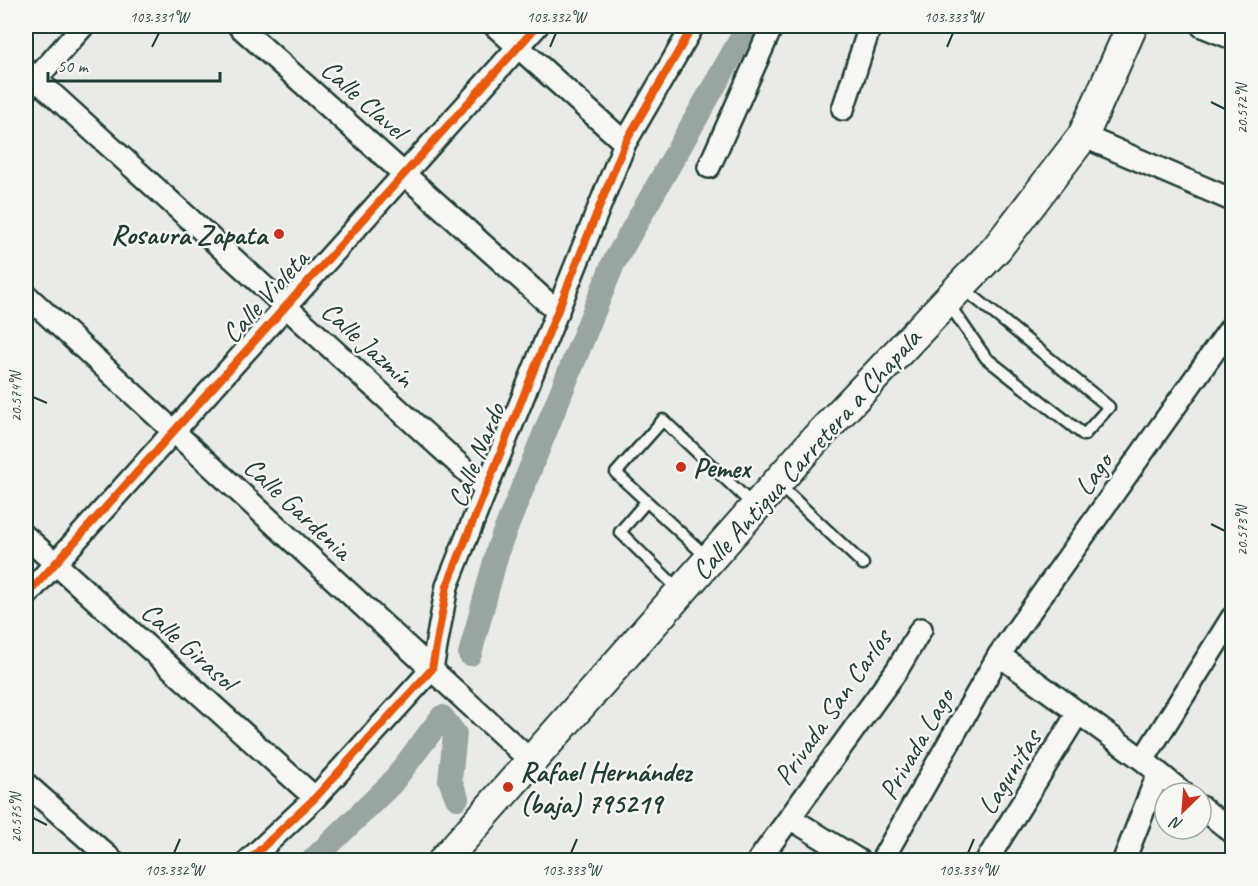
<svg xmlns="http://www.w3.org/2000/svg" width="1258" height="886" font-family="Caveat,sans-serif">
	<rect width="100%" height="100%" fill="#e9ebe7"/>
	<filter id="ink" filterUnits="userSpaceOnUse"><feTurbulence type="fractalNoise" baseFrequency=".0167" numOctaves="2"/><feDisplacementMap in="SourceGraphic" scale="12" xChannelSelector="R" yChannelSelector="G"/><feConvolveMatrix kernelMatrix="1 2 1 2 8 2 1 2 1" color-interpolation-filters="sRGB"/></filter>
	<g filter="url(#ink)">
		<g fill="none" stroke-linecap="round" stroke-linejoin="round">
			<path stroke="#99a6a0" stroke-width="24" d="M 470,654 L 499,546 L 613,264 L 741,39 L 744,26
				M 313,860 L 391,784 L 442,717 L 455,734 L 450,780 L 457,798"/>
			<defs>
				<path id="service" d="M 948,303 L 986,358 L 1084,435 L 1109,407 L 963,288
					M 778,484 L 863,564
					M 646,502 L 620,532 L 679,590
					M 709,559 L 616,473 L 663,420 L 753,505"/>
				<path id="minor" d="M 239,26 L 558,312
					M 495,26 L 625,143
					M 1202,26 L 1232,38
					M 26,70 L 486,489
					M 26,90 L 83,26
					M 843,109 L 870,26
					M 1083,136 L 1232,200
					M 709,167 L 772,26
					M 26,295 L 532,762
					M 26,537 L 315,798
					M 26,596 L 537,26
					M 999,655 L 1143,760 L 1183,793
					M 1143,760 L 1232,618
					M 26,784 L 112,860
					M 1201,807 L 1232,832
					M 790,818 L 858,860
					M 249,860 L 315,798 L 432,669 L 447,586 L 625,143 L 693,26
					M 759,860 L 897,670 L 921,629
					M 882,860 L 999,655 L 1232,326
					M 987,860 L 1078,713
					M 1124,860 L 1158,774"/>
				<path id="secondary" d="M 444,860 L 813,442 L 997,248 L 1083,136 L 1132,26"/>
			</defs>
			<use href="#service" stroke="#1f3d34" stroke-width="15"/>
			<use href="#minor" stroke="#1f3d34" stroke-width="26"/>
			<use href="#secondary" stroke="#1f3d34" stroke-width="34"/>
			<use href="#service" stroke="#f6f6f2" stroke-width="10"/>
			<use href="#minor" stroke="#f6f6f2" stroke-width="21"/>
			<use href="#secondary" stroke="#f6f6f2" stroke-width="30"/>
			<defs>
				<path id="cycleway" d="M 26,596 L 537,26
					M 249,860 L 315,798 L 432,669 L 447,586 L 625,143 L 693,26"/>
			</defs>
			<use href="#cycleway" stroke="#f6f6f2" stroke-width="11"/>
			<use href="#cycleway" stroke="#e8590c" stroke-width="8"/>
		</g>
	</g>
	<path fill="none" stroke="#1f3d34" stroke-width="2" d="M 152,47 L 159,33M 550,47 L 556,33M 947,47 L 953,33M 1211,102 L 1225,109M 33,397 L 47,403M 1211,524 L 1225,531M 33,818 L 47,825M 174,853 L 180,839M 571,853 L 577,839M 968,853 L 974,839"/>
	<g fill="#c8321e" stroke="#f6f6f2" stroke-width="2">
		<circle cx="279" cy="234" r="6"/>
		<circle cx="681" cy="467" r="6"/>
		<circle cx="508" cy="787" r="6"/>
	</g>
	<g text-anchor="middle" dominant-baseline="central" stroke-width="5" stroke-linejoin="round" paint-order="stroke">
		<g font-size="28" fill="#1f3d34" stroke="#f6f6f2">
			<text transform="translate(364 99) rotate(42)">Calle Clavel</text>
			<text transform="translate(265 296) rotate(-48)">Calle Violeta</text>
			<text transform="translate(368 344) rotate(42)">Calle Jazmín</text>
			<text transform="translate(806 454) rotate(-48)">Calle Antigua Carretera a Chapala</text>
			<text transform="translate(476 455) rotate(-68)">Calle Nardo</text>
			<text transform="translate(1093 474) rotate(-55)">Lago</text>
			<text transform="translate(298 508) rotate(43)">Calle Gardenia</text>
			<text transform="translate(189 646) rotate(42)">Calle Girasol</text>
			<text transform="translate(832 707) rotate(-55)">Privada San Carlos</text>
			<text transform="translate(916 744) rotate(-60)">Privada Lago</text>
			<text transform="translate(1009 772) rotate(-58)">Lagunitas</text>
		</g>
		<g font-size="28" font-weight="bold" fill="#1f3d34" stroke="#f6f6f2" text-anchor="start">
			<text x="267" y="234" text-anchor="end">Rosaura Zapata</text>
			<text x="693" y="467">Pemex</text>
			<text x="520" y="771">Rafael Hernández<tspan x="520" dy="32">(baja) 795219</tspan></text>
		</g>
	</g>
	<rect width="1258" height="886" fill="none" stroke="#f6f6f2" stroke-width="66"/>
	<g transform="translate(1183 811) rotate(205)"><circle r="28" fill="#f6f6f2" stroke="#a0aca6" stroke-width="1.5"/>
	<path d="M0-4.5L10 22L0 15L-10 22Z" fill="#c8321e"/>
	<text y="-9" font-size="16" font-weight="bold" text-anchor="middle" fill="#1f3d34">N</text>
	</g>
	<path d="M48 72v9h172v-9" fill="none" stroke="#1f3d34" stroke-width="3"/>
	<text x="57" y="72" font-size="18" fill="#1f3d34" stroke="#f6f6f2" stroke-width="4.5" paint-order="stroke">50 m</text>
	<rect x="33" y="33" width="1192" height="820" fill="none" stroke="#1f3d34" stroke-width="2"/>
	<g font-size="15" text-anchor="middle" fill="#1f3d34">
		<text x="159" y="22">103.331°W</text>
		<text x="556" y="22">103.332°W</text>
		<text x="953" y="22">103.333°W</text>
		<text transform="translate(1242 109) rotate(-90)" y="5">20.572°N</text>
		<text transform="translate(16 397) rotate(-90)" y="5">20.574°N</text>
		<text transform="translate(1242 531) rotate(-90)" y="5">20.573°N</text>
		<text transform="translate(16 818) rotate(-90)" y="5">20.575°N</text>
		<text x="174" y="875">103.332°W</text>
		<text x="571" y="875">103.333°W</text>
		<text x="968" y="875">103.334°W</text>
	</g>
</svg>
